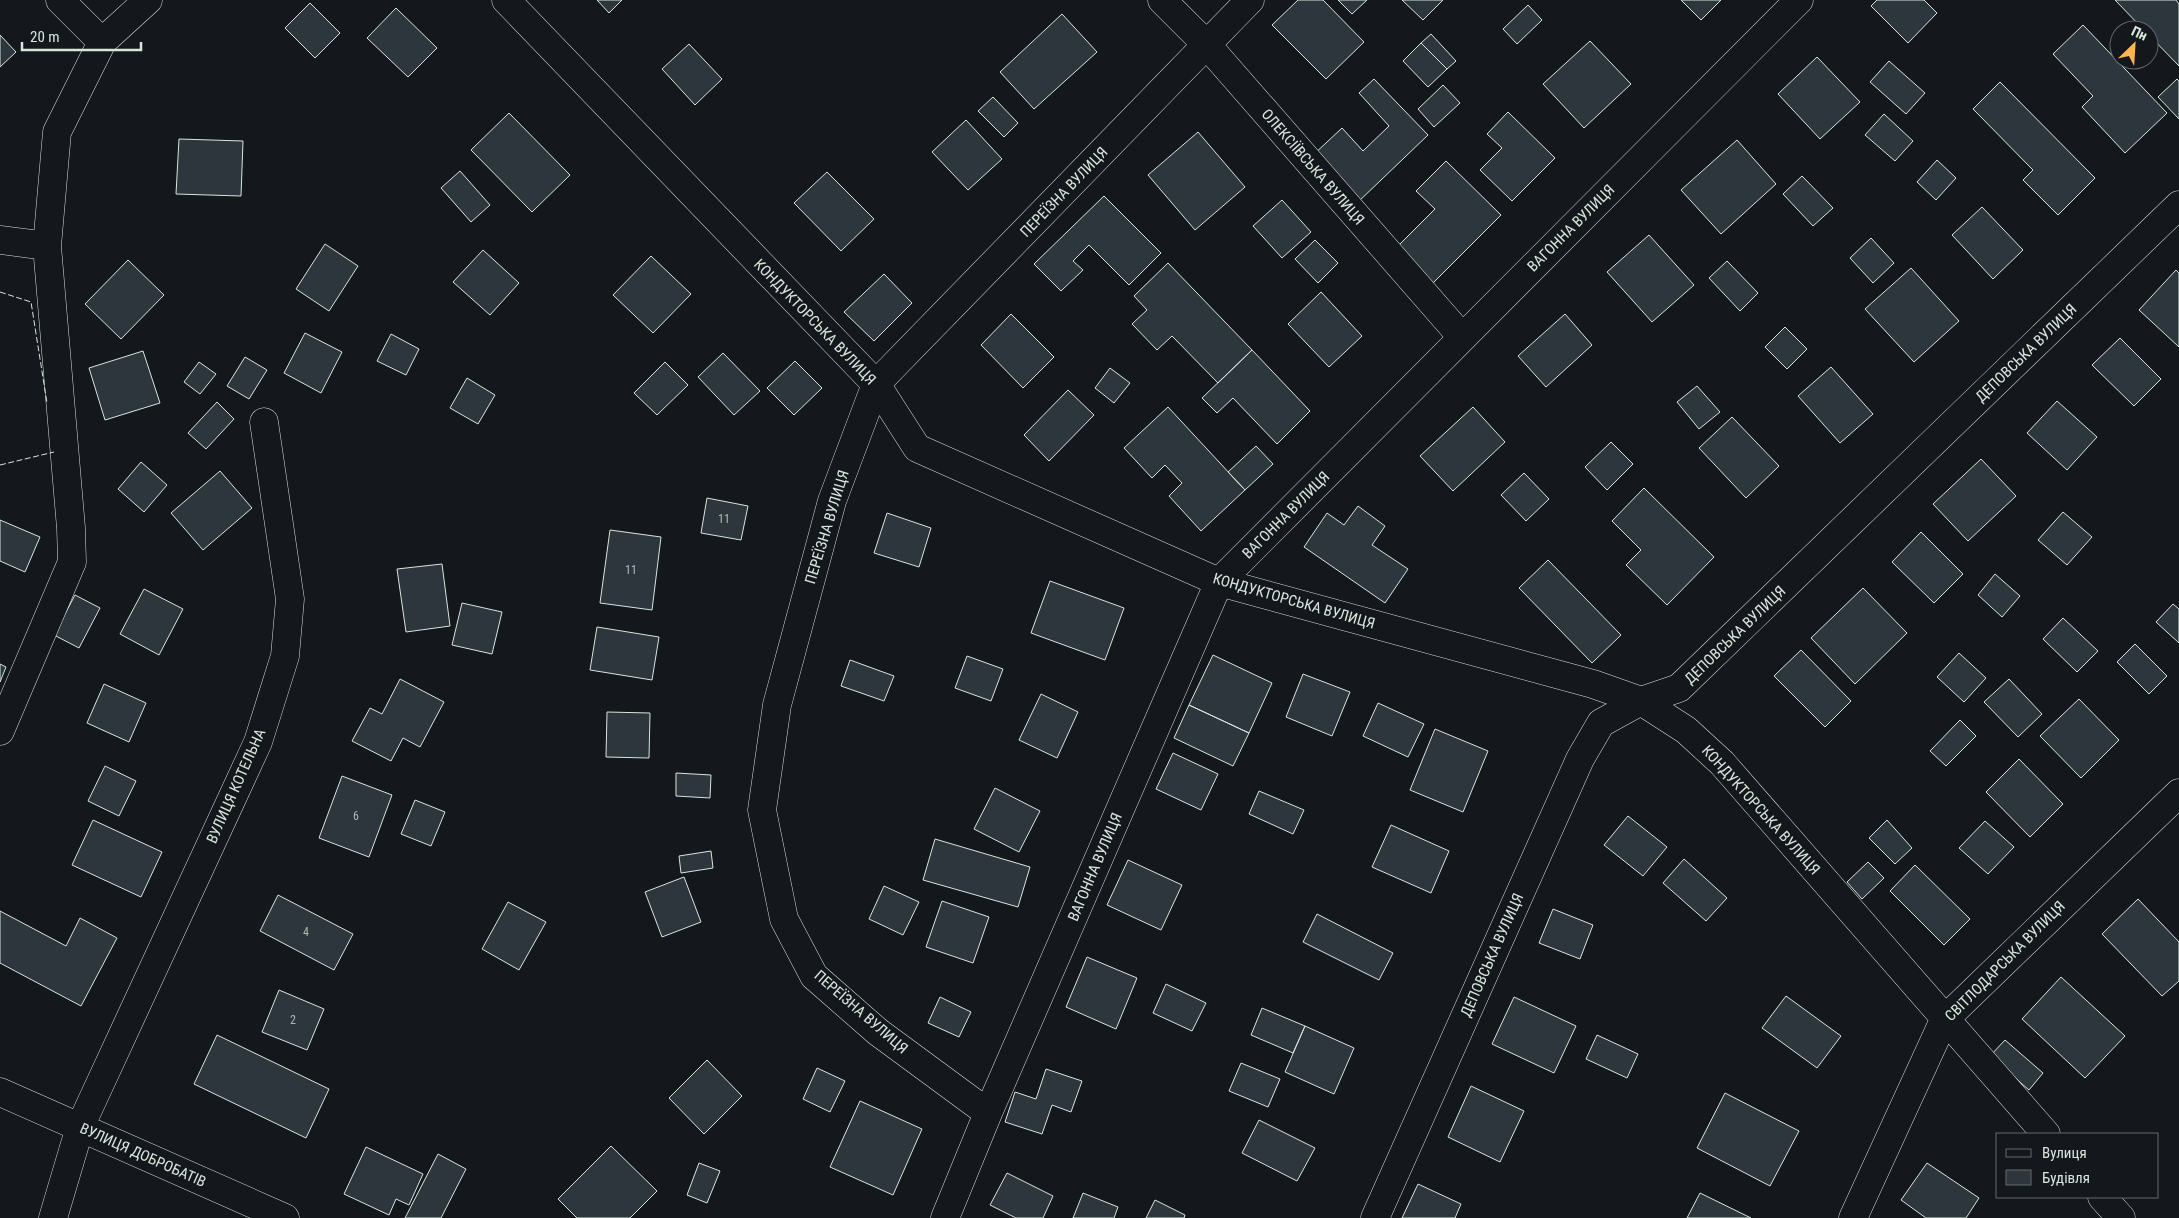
<svg xmlns="http://www.w3.org/2000/svg" width="2179" height="1218" font-family="'Roboto Condensed',sans-serif">
	<rect width="100%" height="100%" fill="#14181c"/>
	<path fill="#2c363c" stroke="#d8e6dc" d="M 597,0 L 622,0 L 609,13 Z
		M 1298,0 L 1323,0 L 1364,42 L 1326,79 L 1272,25 Z
		M 1338,0 L 1367,0 L 1352,14 Z
		M 1402,0 L 1443,0 L 1423,20 Z
		M 1681,0 L 1721,0 L 1701,20 Z
		M 1877,0 L 1924,0 L 1937,13 L 1908,43 L 1871,6 Z
		M 2115,0 L 2176,0 L 2179,4 L 2179,66 L 2149,35 L 2149,30 L 2144,30 Z
		M 310,3 L 340,33 L 315,58 L 285,28 Z
		M 1528,5 L 1542,20 L 1517,44 L 1503,29 Z
		M 396,8 L 437,48 L 408,77 L 367,38 Z
		M 1062,14 L 1097,52 L 1034,109 L 1000,72 Z
		M 2083,25 L 2167,113 L 2125,153 L 2082,107 L 2093,96 L 2053,54 Z
		M 1431,34 L 1456,61 L 1447,69 L 1421,43 Z
		M 0,35 L 16,52 L 0,67 Z
		M 1590,41 L 1631,84 L 1584,128 L 1543,84 Z
		M 1421,43 L 1447,69 L 1428,87 L 1403,61 Z
		M 689,44 L 722,79 L 695,105 L 662,69 Z
		M 1817,57 L 1860,102 L 1820,139 L 1778,94 Z
		M 1889,61 L 1925,93 L 1906,114 L 1870,82 Z
		M 1374,79 L 1428,135 L 1357,203 L 1312,156 L 1342,128 L 1363,151 L 1389,126 L 1359,93 Z
		M 2177,79 L 2179,81 L 2179,119 L 2158,97 Z
		M 2000,82 L 2095,178 L 2058,215 L 2023,180 L 2033,170 L 1973,109 Z
		M 1443,85 L 1460,103 L 1434,127 L 1418,109 Z
		M 993,97 L 1018,123 L 1004,137 L 978,111 Z
		M 1508,112 L 1555,158 L 1512,201 L 1480,170 L 1502,148 L 1487,134 Z
		M 509,113 L 570,175 L 532,212 L 471,150 Z
		M 1884,114 L 1913,141 L 1895,161 L 1865,135 Z
		M 966,120 L 1002,159 L 968,190 L 932,152 Z
		M 1198,132 L 1245,187 L 1195,230 L 1148,175 Z
		M 179,139 L 243,141 L 241,196 L 176,194 Z
		M 1737,140 L 1776,184 L 1721,234 L 1681,190 Z
		M 1937,160 L 1956,178 L 1936,200 L 1917,182 Z
		M 1446,161 L 1501,215 L 1430,286 L 1394,250 L 1435,209 L 1416,191 Z
		M 460,171 L 490,205 L 471,222 L 441,188 Z
		M 827,172 L 874,219 L 841,251 L 794,203 Z
		M 1802,176 L 1833,208 L 1813,226 L 1783,194 Z
		M 1104,196 L 1161,253 L 1129,285 L 1089,245 L 1073,261 L 1083,270 L 1061,291 L 1034,264 Z
		M 1282,200 L 1311,232 L 1282,258 L 1253,226 Z
		M 1982,207 L 2023,250 L 1993,279 L 1952,235 Z
		M 1649,235 L 1694,285 L 1652,322 L 1607,272 Z
		M 1871,238 L 1894,263 L 1873,283 L 1850,258 Z
		M 1315,240 L 1338,263 L 1318,283 L 1295,259 Z
		M 325,244 L 358,266 L 329,311 L 296,289 Z
		M 483,250 L 519,283 L 490,315 L 453,282 Z
		M 651,256 L 691,294 L 653,333 L 613,295 Z
		M 128,260 L 164,295 L 121,339 L 85,304 Z
		M 1727,261 L 1758,293 L 1740,311 L 1709,278 Z
		M 1168,263 L 1252,350 L 1218,383 L 1172,336 L 1157,350 L 1132,324 L 1147,310 L 1134,296 Z
		M 1911,268 L 1959,321 L 1914,362 L 1865,309 Z
		M 2176,270 L 2179,273 L 2179,347 L 2139,310 Z
		M 884,274 L 912,303 L 874,341 L 844,312 Z
		M 1321,292 L 1362,336 L 1329,367 L 1288,324 Z
		M 1011,314 L 1054,357 L 1023,388 L 981,345 Z
		M 1565,314 L 1592,345 L 1546,387 L 1518,356 Z
		M 1785,327 L 1807,349 L 1787,369 L 1765,347 Z
		M 305,333 L 342,352 L 321,393 L 284,373 Z
		M 391,334 L 419,349 L 406,375 L 377,361 Z
		M 2120,338 L 2161,379 L 2134,406 L 2092,365 Z
		M 1252,350 L 1310,411 L 1277,444 L 1233,398 L 1217,413 L 1202,398 Z
		M 143,351 L 160,403 L 105,420 L 89,368 Z
		M 723,353 L 760,391 L 734,415 L 698,377 Z
		M 245,357 L 267,370 L 249,399 L 227,386 Z
		M 795,361 L 822,388 L 794,415 L 767,388 Z
		M 199,362 L 216,374 L 200,394 L 184,382 Z
		M 665,362 L 688,385 L 657,415 L 634,393 Z
		M 1831,367 L 1873,414 L 1840,443 L 1798,396 Z
		M 1110,368 L 1130,383 L 1114,403 L 1095,388 Z
		M 467,378 L 495,395 L 478,424 L 450,408 Z
		M 1697,386 L 1720,412 L 1699,429 L 1677,402 Z
		M 1068,390 L 1094,415 L 1049,461 L 1024,435 Z
		M 2057,401 L 2097,437 L 2067,470 L 2027,433 Z
		M 217,402 L 234,419 L 206,449 L 188,433 Z
		M 1168,407 L 1245,490 L 1201,531 L 1169,496 L 1182,483 L 1165,465 L 1152,478 L 1124,448 Z
		M 1473,407 L 1505,442 L 1453,491 L 1420,456 Z
		M 1732,417 L 1779,466 L 1746,498 L 1699,448 Z
		M 1611,442 L 1633,464 L 1607,490 L 1585,467 Z
		M 1256,446 L 1273,464 L 1245,490 L 1228,472 Z
		M 1981,459 L 2016,496 L 1968,541 L 1933,504 Z
		M 141,462 L 167,485 L 144,512 L 118,489 Z
		M 220,471 L 252,508 L 203,550 L 171,513 Z
		M 1524,473 L 1549,499 L 1526,521 L 1501,495 Z
		M 1644,488 L 1714,557 L 1667,605 L 1626,565 L 1641,550 L 1612,521 Z
		M 707,498 L 748,506 L 741,540 L 701,533 Z
		M 1358,506 L 1385,526 L 1372,545 L 1408,569 L 1385,603 L 1304,547 L 1327,513 L 1344,525 Z
		M 2063,512 L 2092,537 L 2067,565 L 2038,540 Z
		M 887,513 L 931,528 L 919,567 L 874,553 Z
		M 0,520 L 40,537 L 25,572 L 0,561 Z
		M 610,530 L 661,537 L 652,610 L 600,603 Z
		M 1921,532 L 1963,574 L 1934,603 L 1892,562 Z
		M 1548,560 L 1621,635 L 1592,663 L 1519,588 Z
		M 442,564 L 450,626 L 406,632 L 397,569 Z
		M 1995,574 L 2020,596 L 2002,617 L 1978,595 Z
		M 1050,581 L 1124,608 L 1105,660 L 1031,633 Z
		M 1863,588 L 1907,633 L 1855,684 L 1811,638 Z
		M 144,589 L 183,609 L 159,655 L 120,634 Z
		M 75,595 L 100,608 L 79,648 L 54,635 Z
		M 462,603 L 502,612 L 492,654 L 452,645 Z
		M 2173,604 L 2179,609 L 2179,643 L 2156,622 Z
		M 2063,618 L 2098,651 L 2077,672 L 2043,639 Z
		M 597,627 L 659,637 L 652,680 L 590,670 Z
		M 2135,644 L 2167,676 L 2149,694 L 2117,662 Z
		M 1801,650 L 1851,701 L 1825,727 L 1774,676 Z
		M 1959,653 L 1986,678 L 1964,702 L 1937,677 Z
		M 1213,655 L 1272,683 L 1249,733 L 1189,705 Z
		M 967,656 L 1003,669 L 991,701 L 955,688 Z
		M 850,660 L 894,676 L 884,701 L 841,686 Z
		M 0,664 L 6,667 L 0,682 Z
		M 1303,674 L 1350,692 L 1332,736 L 1286,717 Z
		M 400,679 L 444,702 L 420,747 L 403,738 L 391,761 L 352,741 L 370,708 L 382,714 Z
		M 2009,679 L 2042,714 L 2018,737 L 1984,702 Z
		M 104,684 L 146,703 L 129,742 L 87,723 Z
		M 1041,694 L 1078,712 L 1057,758 L 1019,740 Z
		M 2079,699 L 2119,740 L 2081,778 L 2040,736 Z
		M 1378,703 L 1424,724 L 1408,757 L 1363,736 Z
		M 1189,705 L 1249,733 L 1233,766 L 1174,738 Z
		M 607,712 L 650,713 L 649,758 L 606,757 Z
		M 1960,720 L 1976,736 L 1946,766 L 1930,751 Z
		M 1435,729 L 1488,751 L 1463,812 L 1410,790 Z
		M 1173,753 L 1218,774 L 1201,810 L 1156,789 Z
		M 2019,759 L 2063,804 L 2030,837 L 1986,792 Z
		M 105,766 L 136,781 L 119,816 L 88,801 Z
		M 676,773 L 711,775 L 710,798 L 676,796 Z
		M 342,776 L 392,795 L 369,857 L 319,838 Z
		M 995,788 L 1040,811 L 1019,852 L 974,829 Z
		M 1259,791 L 1304,810 L 1293,834 L 1249,814 Z
		M 415,800 L 445,812 L 431,846 L 401,834 Z
		M 1628,816 L 1667,847 L 1643,876 L 1604,845 Z
		M 93,820 L 162,852 L 141,897 L 72,865 Z
		M 1887,820 L 1912,848 L 1895,864 L 1869,838 Z
		M 1985,821 L 2014,847 L 1988,874 L 1959,848 Z
		M 1391,825 L 1449,851 L 1431,893 L 1372,867 Z
		M 935,839 L 1030,867 L 1018,907 L 923,880 Z
		M 711,851 L 713,868 L 681,873 L 679,856 Z
		M 1684,859 L 1727,898 L 1706,921 L 1663,883 Z
		M 1128,860 L 1182,885 L 1161,930 L 1107,905 Z
		M 1868,862 L 1884,878 L 1862,899 L 1847,882 Z
		M 1915,865 L 1970,919 L 1944,945 L 1890,891 Z
		M 684,877 L 701,922 L 662,937 L 645,892 Z
		M 884,886 L 919,902 L 903,935 L 869,919 Z
		M 278,895 L 353,934 L 334,970 L 260,931 Z
		M 2138,899 L 2179,942 L 2179,981 L 2162,996 L 2102,934 Z
		M 942,901 L 989,917 L 973,963 L 926,947 Z
		M 508,902 L 546,922 L 519,970 L 482,949 Z
		M 1553,909 L 1593,925 L 1580,959 L 1539,943 Z
		M 0,911 L 66,946 L 80,918 L 117,938 L 81,1006 L 0,963 Z
		M 1317,914 L 1393,953 L 1379,980 L 1303,942 Z
		M 1087,957 L 1137,978 L 1116,1029 L 1066,1007 Z
		M 2061,977 L 2125,1036 L 2085,1078 L 2022,1019 Z
		M 1166,984 L 1206,1003 L 1192,1031 L 1153,1013 Z
		M 279,990 L 324,1009 L 307,1050 L 262,1032 Z
		M 1786,996 L 1841,1036 L 1817,1068 L 1762,1028 Z
		M 940,997 L 971,1012 L 959,1037 L 928,1023 Z
		M 1514,997 L 1576,1026 L 1554,1073 L 1492,1044 Z
		M 1262,1008 L 1305,1026 L 1293,1053 L 1251,1035 Z
		M 1305,1026 L 1354,1048 L 1334,1094 L 1285,1072 Z
		M 217,1035 L 329,1089 L 306,1138 L 194,1084 Z
		M 1597,1035 L 1638,1054 L 1627,1078 L 1586,1059 Z
		M 2005,1040 L 2043,1073 L 2029,1090 L 1990,1056 Z
		M 707,1060 L 742,1096 L 704,1134 L 669,1098 Z
		M 1241,1063 L 1280,1079 L 1268,1107 L 1229,1091 Z
		M 817,1068 L 845,1081 L 830,1112 L 803,1099 Z
		M 1046,1069 L 1082,1081 L 1071,1112 L 1052,1105 L 1042,1134 L 1005,1122 L 1015,1092 L 1036,1099 Z
		M 1471,1086 L 1524,1111 L 1500,1162 L 1448,1137 Z
		M 1725,1093 L 1799,1131 L 1770,1186 L 1697,1148 Z
		M 860,1101 L 922,1129 L 893,1195 L 830,1167 Z
		M 1259,1120 L 1315,1148 L 1297,1181 L 1242,1153 Z
		M 611,1146 L 657,1191 L 630,1218 L 577,1218 L 558,1199 Z
		M 366,1147 L 423,1174 L 409,1205 L 396,1199 L 389,1215 L 344,1194 Z
		M 438,1154 L 466,1169 L 441,1218 L 405,1218 Z
		M 699,1163 L 720,1171 L 707,1203 L 687,1195 Z
		M 1927,1163 L 1979,1198 L 1966,1218 L 1926,1218 L 1901,1200 Z
		M 1007,1173 L 1053,1196 L 1043,1218 L 1016,1218 L 990,1205 Z
		M 1418,1184 L 1461,1204 L 1455,1218 L 1402,1218 Z
		M 1083,1193 L 1118,1207 L 1114,1218 L 1073,1218 Z
		M 1700,1193 L 1751,1218 L 1687,1218 Z
		M 1155,1200 L 1185,1215 L 1184,1218 L 1146,1218 Z"/>
	<g fill="none" stroke-linecap="round" stroke-linejoin="round">
		<defs>
			<path id="minor" d="M 60,0 L 102,42
				M 506,0 L 876,384 L 917,448 L 1219,582 L 1593,684 L 1641,701 L 1686,730 L 1722,763 L 2046,1134
				M 1162,0 L 1207,45 L 1462,337
				M 0,240 L 47,246
				M 0,731 L 72,562 L 71,528 L 47,246 L 57,132 L 102,42 L 148,0
				M 0,1092 L 285,1218
				M 988,1113 L 878,1032 L 814,976 L 784,919 L 762,810 L 777,705 L 832,501 L 876,384 L 1250,0
				M 2102,1197 L 2121,1218
				M 53,1218 L 80,1127 L 258,742 L 285,656 L 290,599 L 264,422
				M 945,1218 L 988,1113 L 1219,582 L 1799,0
				M 1375,1218 L 1580,759 L 1601,723 L 1641,701 L 1679,688 L 2179,205
				M 1853,1218 L 1944,1020 L 2179,793"/>
		</defs>
		<use href="#minor" stroke="#d8e6dc" stroke-width="29"/>
		<use href="#minor" stroke="#14181c" stroke-width="28"/>
		<path stroke="#d8e6dc" stroke-width="1" stroke-dasharray="6 2.5" stroke-linecap="butt" d="M 0,292 L 31,302 L 47,403
			M 0,465 L 54,452"/>
	</g>
	<g text-anchor="middle" dominant-baseline="central" stroke-width="4" stroke-linejoin="round" paint-order="stroke">
		<g font-size="12" fill="#adbab4">
			<text x="724" y="519">11</text>
			<text x="631" y="570">11</text>
			<text x="356" y="816">6</text>
			<text x="306" y="932">4</text>
			<text x="293" y="1020">2</text>
		</g>
		<g font-size="15" fill="#d8e6dc" stroke="#14181c">
			<text transform="translate(1313 167) rotate(49)">ОЛЕКСІЇВСЬКА ВУЛИЦЯ</text>
			<text transform="translate(1064 192) rotate(-46)">ПЕРЕЇЗНА ВУЛИЦЯ</text>
			<text transform="translate(1571 228) rotate(-45)">ВАГОННА ВУЛИЦЯ</text>
			<text transform="translate(815 322) rotate(46)">КОНДУКТОРСЬКА ВУЛИЦЯ</text>
			<text transform="translate(2026 353) rotate(-44)">ДЕПОВСЬКА ВУЛИЦЯ</text>
			<text transform="translate(1286 515) rotate(-45)">ВАГОННА ВУЛИЦЯ</text>
			<text transform="translate(827 527) rotate(-73)">ПЕРЕЇЗНА ВУЛИЦЯ</text>
			<text transform="translate(1294 601) rotate(16)">КОНДУКТОРСЬКА ВУЛИЦЯ</text>
			<text transform="translate(1735 635) rotate(-44)">ДЕПОВСЬКА ВУЛИЦЯ</text>
			<text transform="translate(236 786) rotate(-66)">ВУЛИЦЯ КОТЕЛЬНА</text>
			<text transform="translate(1761 810) rotate(48)">КОНДУКТОРСЬКА ВУЛИЦЯ</text>
			<text transform="translate(1095 867) rotate(-67)">ВАГОННА ВУЛИЦЯ</text>
			<text transform="translate(1492 955) rotate(-66)">ДЕПОВСЬКА ВУЛИЦЯ</text>
			<text transform="translate(2005 961) rotate(-45)">СВІТЛОДАРСЬКА ВУЛИЦЯ</text>
			<text transform="translate(861 1012) rotate(41)">ПЕРЕЇЗНА ВУЛИЦЯ</text>
			<text transform="translate(143 1155) rotate(24)">ВУЛИЦЯ ДОБРОБАТІВ</text>
		</g>
	</g>
	<rect x="1996" y="1133" width="162" height="65" fill="#14181c" stroke="#626a69"/>
	<rect x="2006" y="1149" width="25" height="8" fill="#14181c" stroke="#626a69"/>
	<text x="2042" y="1158" font-size="15" fill="#d8e6dc">Вулиця</text>
	<rect x="2006" y="1170" width="25" height="15" fill="#2c363c" stroke="#626a69"/>
	<text x="2042" y="1183" font-size="15" fill="#d8e6dc">Будівля</text>
	<g transform="translate(2134 45) rotate(25)"><circle r="24" fill="#14181c" stroke="#626a69"/>
	<path d="M0-4L9 19L0 12L-9 19Z" fill="#ffb74d"/>
	<text y="-8" font-size="14" font-weight="bold" text-anchor="middle" fill="#d8e6dc">Пн</text>
	</g>
	<path d="M22 42v8h119v-8" fill="none" stroke="#d8e6dc" stroke-width="2.5"/>
	<text x="30" y="42" font-size="15" fill="#d8e6dc" stroke="#14181c" stroke-width="4" paint-order="stroke">20 m</text>
</svg>
